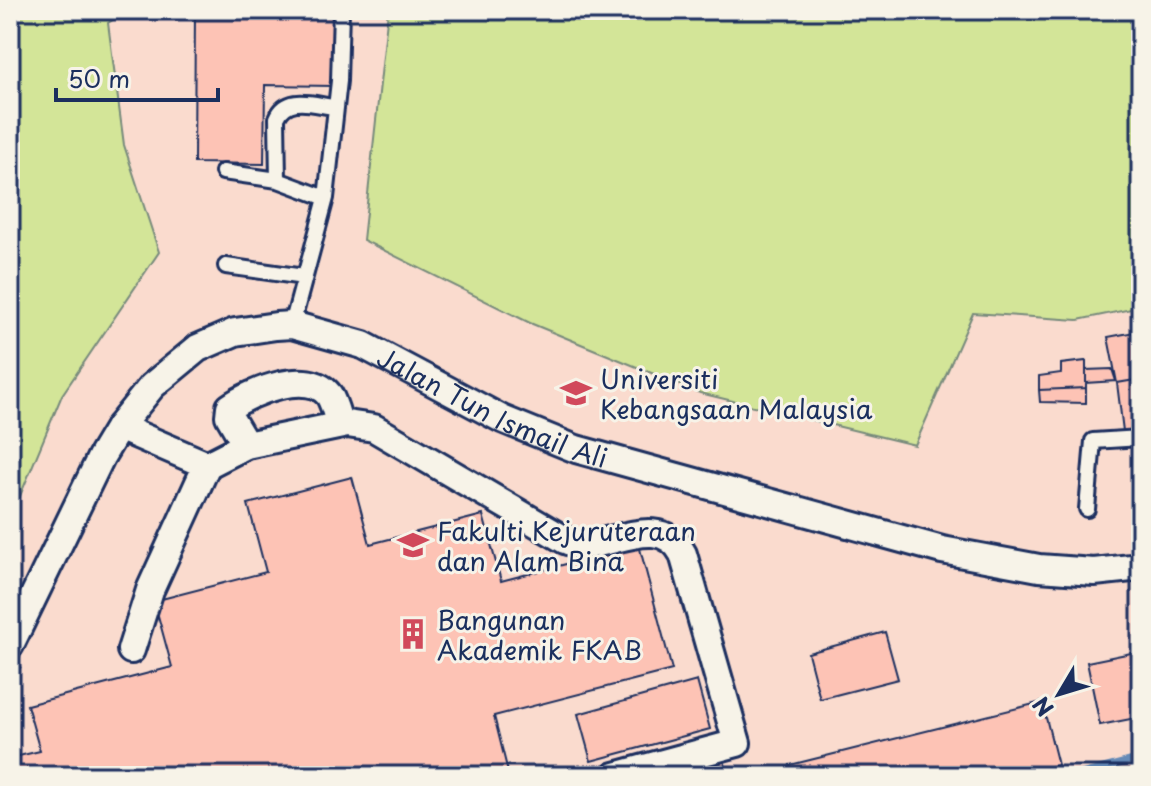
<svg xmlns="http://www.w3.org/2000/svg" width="1151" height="786" font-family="'Playpen Sans',sans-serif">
	<rect width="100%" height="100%" fill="#f9e5d9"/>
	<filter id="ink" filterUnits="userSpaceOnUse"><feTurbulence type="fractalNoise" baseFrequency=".0125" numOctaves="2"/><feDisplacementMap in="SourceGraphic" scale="16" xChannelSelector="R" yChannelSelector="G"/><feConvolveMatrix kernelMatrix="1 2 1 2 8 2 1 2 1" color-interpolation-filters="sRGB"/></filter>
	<g filter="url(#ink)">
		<path fill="#fadbce" d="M 10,10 L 1141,10 L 1141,776 L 10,776 Z"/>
		<path fill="#d3e598" stroke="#778a7b" stroke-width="2" d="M 10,10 L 129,10 L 108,23 L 124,145 L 159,252 L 62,395 L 10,520 Z
			M 388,10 L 1141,10 L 1141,307 L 1078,320 L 973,313 L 915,445 L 700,393 L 530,323 L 363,240 Z"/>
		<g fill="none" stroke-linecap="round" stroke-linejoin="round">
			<path stroke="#658ab7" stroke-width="7" d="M 1074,776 L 1141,758"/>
		</g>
		<path fill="#fdc3b5" stroke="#1b2f5e" stroke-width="2" d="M 195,10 L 335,10 L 334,86 L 265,85 L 264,164 L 194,163 Z
			M 1135,332 L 1141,360 L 1141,379 L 1117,383 L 1108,337 Z
			M 1086,361 L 1086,388 L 1039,390 L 1039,376 L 1061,373 L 1061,364 Z
			M 1112,369 L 1116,381 L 1086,383 L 1086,370 Z
			M 1141,379 L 1141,433 L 1124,439 L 1117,383 Z
			M 1086,388 L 1086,403 L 1040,402 L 1039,390 Z
			M 352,477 L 370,544 L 483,515 L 501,581 L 639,545 L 672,670 L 494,716 L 509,776 L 10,776 L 10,758 L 40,751 L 27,705 L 172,667 L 154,601 L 266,572 L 248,504 Z
			M 885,632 L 898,679 L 820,699 L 808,653 Z
			M 1141,651 L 1141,717 L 1100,725 L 1087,662 Z
			M 697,681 L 710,729 L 591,761 L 578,714 Z
			M 1042,702 L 1058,765 L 1013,776 L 793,776 L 790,765 Z
			M 724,761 L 729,776 L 671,776 Z"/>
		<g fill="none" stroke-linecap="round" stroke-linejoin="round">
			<defs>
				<path id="lane" d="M 223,172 L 278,180 L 326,198
					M 278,180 L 277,118 C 287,94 314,105 335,107
					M 226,266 L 304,277
					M 292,325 L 326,198 L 339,81 L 341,10
					M 1087,509 L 1093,441 L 1141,438"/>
				<g id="street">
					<path d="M 119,427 L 207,465 L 246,445 L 347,424 L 374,428 L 565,540 C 571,542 577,545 584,545 C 618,543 662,514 683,554 L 737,743 L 615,776"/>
					<path d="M 246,445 L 229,416 L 230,407 C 251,392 308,368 329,395 C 334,403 337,416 340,425"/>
					<path id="s1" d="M 10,645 L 101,457 L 119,427 L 152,386 L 198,348 L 235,332 L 276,326 L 292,325 L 363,345 L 502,419 L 576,449 L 942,550 L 1039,568 L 1094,572 L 1141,567"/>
					<path d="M 131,650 L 150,590 L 207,465"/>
				</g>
			</defs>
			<use href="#lane" stroke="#1b2f5e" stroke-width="20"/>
			<use href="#street" stroke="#1b2f5e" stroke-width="32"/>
			<path stroke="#1b2f5e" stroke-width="4" stroke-dasharray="6 6" stroke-linecap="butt" d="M 10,679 L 20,666"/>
			<use href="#lane" stroke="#f7f3e8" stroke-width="14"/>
			<use href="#street" stroke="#f7f3e8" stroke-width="26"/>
		</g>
	</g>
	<defs>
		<symbol id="university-bare" viewBox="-9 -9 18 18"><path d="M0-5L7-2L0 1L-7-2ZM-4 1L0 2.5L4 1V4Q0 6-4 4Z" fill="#d1495b" stroke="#f7f3e8" stroke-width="2.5" paint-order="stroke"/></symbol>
		<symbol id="building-bare" viewBox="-9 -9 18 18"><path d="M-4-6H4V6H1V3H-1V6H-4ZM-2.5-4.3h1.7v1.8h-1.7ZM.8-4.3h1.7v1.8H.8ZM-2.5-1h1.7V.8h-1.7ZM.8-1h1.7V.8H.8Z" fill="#d1495b" stroke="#f7f3e8" stroke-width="2.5" paint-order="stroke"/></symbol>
	</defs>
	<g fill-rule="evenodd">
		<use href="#university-bare" x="554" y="371" width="44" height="44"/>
		<use href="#university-bare" x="391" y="523" width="44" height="44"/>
		<use href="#building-bare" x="391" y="612" width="44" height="44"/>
	</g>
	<g text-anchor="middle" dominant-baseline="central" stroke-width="6" stroke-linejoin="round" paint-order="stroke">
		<g font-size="26" fill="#1b2f5e" stroke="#f7f3e8" text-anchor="start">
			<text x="600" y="378">Universiti<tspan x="600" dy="30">Kebangsaan Malaysia</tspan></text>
			<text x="437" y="530">Fakulti Kejuruteraan<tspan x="437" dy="30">dan Alam Bina</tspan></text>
			<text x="437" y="619">Bangunan<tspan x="437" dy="30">Akademik FKAB</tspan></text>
		</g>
		<g font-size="26" fill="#1b2f5e" stroke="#f7f3e8">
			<text stroke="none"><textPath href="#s1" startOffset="672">Jalan Tun Ismail Ali</textPath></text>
		</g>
	</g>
	<rect width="1151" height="786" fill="none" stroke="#f7f3e8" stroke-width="40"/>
	<rect x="20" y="20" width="1111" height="746" fill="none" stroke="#1b2f5e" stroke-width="3" filter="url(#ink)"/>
	<g transform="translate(1059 694) rotate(232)" stroke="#f7f3e8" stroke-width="6" paint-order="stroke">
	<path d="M0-6L14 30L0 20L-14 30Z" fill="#1b2f5e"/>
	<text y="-12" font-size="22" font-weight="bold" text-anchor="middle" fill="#1b2f5e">N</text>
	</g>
	<path d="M56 88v12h162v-12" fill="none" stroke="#1b2f5e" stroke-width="4"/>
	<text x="68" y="88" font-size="24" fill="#1b2f5e" stroke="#f7f3e8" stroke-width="6" paint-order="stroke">50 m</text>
</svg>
